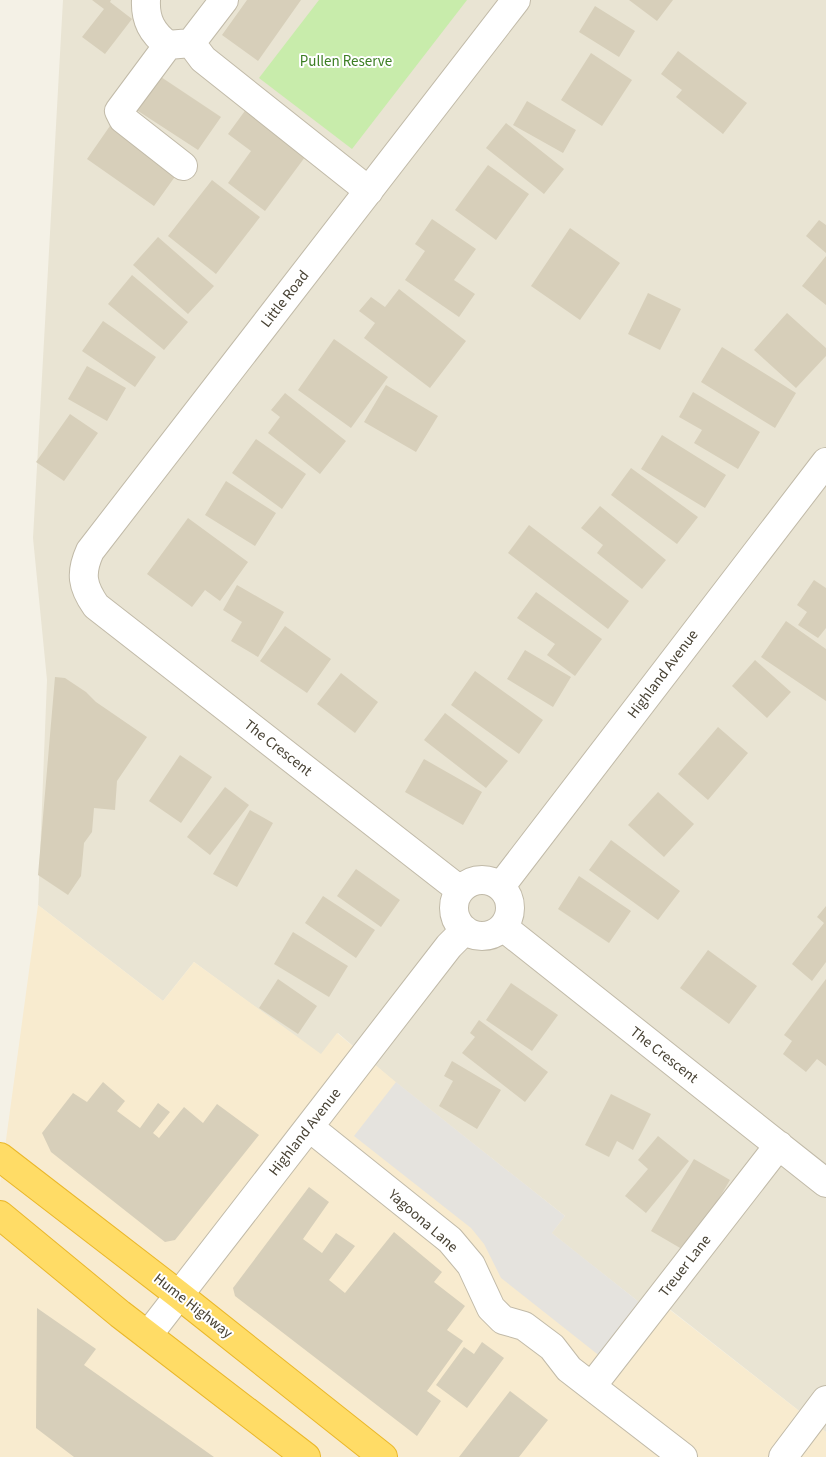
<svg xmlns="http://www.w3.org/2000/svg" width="826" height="1457" font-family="'Source Sans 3',sans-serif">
	<rect width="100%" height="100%" fill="#f4f1e6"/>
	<path fill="#e9e4d3" d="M 63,0 L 826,0 L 826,1432 L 653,1296 L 644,1306 L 551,1233 L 565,1216 L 396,1083 L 338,1033 L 321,1055 L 194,962 L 163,1001 L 38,905 L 47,680 L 33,538 Z"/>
	<path fill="#f8ebcf" d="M 38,905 L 163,1001 L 194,962 L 321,1054 L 337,1033 L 397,1083 L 565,1216 L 552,1233 L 643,1306 L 652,1296 L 826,1432 L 826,1457 L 0,1457 L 0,1184 Z"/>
	<path fill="#c8ecab" d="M 319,0 L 467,0 L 352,149 L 259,78 Z"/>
	<path fill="#e5e3de" d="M 396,1082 L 565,1216 L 552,1233 L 644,1306 L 601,1357 L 501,1278 L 484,1244 L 471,1228 L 354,1136 Z"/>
	<path fill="#d7cfba" d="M 92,0 L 111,0 L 110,2 L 132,19 L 105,54 L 82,37 L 104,9 Z
		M 247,0 L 301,0 L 258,61 L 222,35 Z
		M 629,0 L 673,0 L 657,21 Z
		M 595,6 L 635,31 L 619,57 L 579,32 Z
		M 678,51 L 747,103 L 723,134 L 676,97 L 682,90 L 661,74 Z
		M 591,53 L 632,80 L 602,126 L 561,100 Z
		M 158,75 L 221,117 L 198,150 L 135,109 Z
		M 527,101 L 576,130 L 563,153 L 513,125 Z
		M 247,108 L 308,153 L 265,211 L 228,183 L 251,151 L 228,134 Z
		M 112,123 L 179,171 L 154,206 L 87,159 Z
		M 506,123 L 564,169 L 544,194 L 486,148 Z
		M 488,165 L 529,194 L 496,240 L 455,210 Z
		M 212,180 L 260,217 L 216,274 L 168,236 Z
		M 432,219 L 476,249 L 454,280 L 475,294 L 459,317 L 405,280 L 425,251 L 415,244 Z
		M 819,220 L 826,225 L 826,253 L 806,236 Z
		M 570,228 L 620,263 L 580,320 L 531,286 Z
		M 158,237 L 214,286 L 188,314 L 133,265 Z
		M 826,256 L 826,305 L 802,286 Z
		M 132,275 L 188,322 L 164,350 L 108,304 Z
		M 399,289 L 466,341 L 430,388 L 364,338 L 375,323 L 359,311 L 371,297 L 385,307 Z
		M 648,293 L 681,309 L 660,350 L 628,334 Z
		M 787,313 L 826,348 L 826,356 L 796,388 L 754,350 Z
		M 103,321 L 156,357 L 135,387 L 82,351 Z
		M 334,339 L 388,377 L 351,428 L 298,390 Z
		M 722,347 L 796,393 L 775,428 L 701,382 Z
		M 87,366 L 126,388 L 107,421 L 68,399 Z
		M 386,385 L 438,416 L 416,452 L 364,422 Z
		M 693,392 L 760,432 L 738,469 L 694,443 L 702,430 L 679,417 Z
		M 285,393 L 346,441 L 320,474 L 268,433 L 280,417 L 271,410 Z
		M 70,414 L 98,433 L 64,481 L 36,462 Z
		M 662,435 L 726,475 L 705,508 L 641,469 Z
		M 256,439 L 306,474 L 282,509 L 232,473 Z
		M 631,468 L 698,517 L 677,544 L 611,495 Z
		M 226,481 L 276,513 L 255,546 L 205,515 Z
		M 600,506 L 666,560 L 642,589 L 597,553 L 603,545 L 581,528 Z
		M 188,518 L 248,562 L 220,601 L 205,590 L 192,607 L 147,574 Z
		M 529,525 L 629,601 L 608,629 L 508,553 Z
		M 814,580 L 826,588 L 826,628 L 818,638 L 798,625 L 807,612 L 797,605 Z
		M 237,585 L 284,612 L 258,657 L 231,641 L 242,622 L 223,610 Z
		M 536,592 L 602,639 L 575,676 L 547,655 L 555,644 L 517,618 Z
		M 786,621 L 826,649 L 826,701 L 761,657 Z
		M 285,626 L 331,659 L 307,693 L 260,661 Z
		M 525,650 L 571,677 L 553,707 L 507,679 Z
		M 755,660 L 791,692 L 767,718 L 732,686 Z
		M 475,671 L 543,720 L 519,754 L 451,705 Z
		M 341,673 L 378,702 L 355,733 L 317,704 Z
		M 55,677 L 65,678 L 86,692 L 96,702 L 147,737 L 117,781 L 115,810 L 94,808 L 92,832 L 84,843 L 81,876 L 68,895 L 38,875 Z
		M 445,713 L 508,761 L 486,788 L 424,740 Z
		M 718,727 L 748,753 L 708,800 L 678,774 Z
		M 180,755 L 212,777 L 181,823 L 149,801 Z
		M 424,759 L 482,792 L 463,825 L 405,792 Z
		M 225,787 L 249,805 L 210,855 L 187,837 Z
		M 658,792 L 694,824 L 664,857 L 628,825 Z
		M 250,810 L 273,823 L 237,887 L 213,874 Z
		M 611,840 L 680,891 L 658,920 L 589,870 Z
		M 356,869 L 400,900 L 381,927 L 337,896 Z
		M 579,876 L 631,911 L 609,943 L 558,909 Z
		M 323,896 L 375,930 L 356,958 L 305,923 Z
		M 826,906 L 826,962 L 812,981 L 792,964 L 824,923 L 817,917 Z
		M 293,932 L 348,966 L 329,997 L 274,964 Z
		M 708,950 L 757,986 L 729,1024 L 680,988 Z
		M 278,979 L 317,1006 L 298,1034 L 259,1008 Z
		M 826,979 L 826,1066 L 817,1059 L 806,1072 L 783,1054 L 792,1041 L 784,1035 Z
		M 511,983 L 558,1015 L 532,1051 L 486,1020 Z
		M 479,1020 L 548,1072 L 525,1102 L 462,1053 L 475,1037 L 470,1033 Z
		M 452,1061 L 501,1090 L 477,1129 L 439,1106 L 453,1081 L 444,1076 Z
		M 103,1082 L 125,1101 L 117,1111 L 140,1128 L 158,1103 L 170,1112 L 153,1133 L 159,1138 L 184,1107 L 203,1123 L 217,1104 L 259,1135 L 175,1240 L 165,1242 L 51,1152 L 42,1133 L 73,1093 L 87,1102 Z
		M 611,1094 L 651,1114 L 633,1150 L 617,1141 L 609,1157 L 585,1145 Z
		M 658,1136 L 689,1161 L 646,1213 L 625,1196 L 648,1169 L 638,1160 Z
		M 694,1159 L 730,1180 L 687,1252 L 651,1231 Z
		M 309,1187 L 329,1202 L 303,1239 L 322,1253 L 336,1233 L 355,1246 L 329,1280 L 345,1293 L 394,1232 L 442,1272 L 434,1282 L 465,1306 L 447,1330 L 463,1341 L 427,1391 L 441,1401 L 417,1436 L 235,1296 L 233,1288 Z
		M 37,1308 L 96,1349 L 84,1365 L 214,1457 L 74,1457 L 36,1428 Z
		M 482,1342 L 504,1358 L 467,1408 L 436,1385 L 464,1347 L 474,1354 Z
		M 510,1391 L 548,1420 L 519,1457 L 459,1457 Z"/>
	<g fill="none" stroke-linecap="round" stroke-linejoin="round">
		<defs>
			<path id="minor" d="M 146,0 C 145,20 152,33 168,45 L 191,43 L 224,0
				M 191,43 L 203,59 L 369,191
				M 168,45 L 119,111 L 123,119 L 183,166
				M454 908a28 28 0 1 1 56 0a28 28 0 1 1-56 0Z
				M 501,886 L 826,462
				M 460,890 L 96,606 C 82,586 80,573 90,551 L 516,0
				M 503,927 L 826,1183
				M 309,1127 L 450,1240 L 471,1265 L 491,1308 L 503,1320 L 524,1326 L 552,1347 L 569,1369 L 683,1457
				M 148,1335 L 449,946 L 465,930
				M 592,1386 L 779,1145
				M 783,1457 L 826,1400"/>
			<path id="highway" d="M 0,1157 L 179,1295 L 383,1457
				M 0,1215 L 120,1314 L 306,1457"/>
		</defs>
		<use href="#minor" stroke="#c1baa8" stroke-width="30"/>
		<use href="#highway" stroke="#eab72a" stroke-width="30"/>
		<use href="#minor" stroke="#fff" stroke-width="28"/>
		<use href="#highway" stroke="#ffdc66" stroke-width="28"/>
	</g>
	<g text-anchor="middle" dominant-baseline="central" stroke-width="4" stroke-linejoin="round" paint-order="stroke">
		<g font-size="15" fill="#3c7e23" stroke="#fff">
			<text x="346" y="61">Pullen Reserve</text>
		</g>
		<g font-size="15" fill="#484234" stroke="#fff">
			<text transform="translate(285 299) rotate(-52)">Little Road</text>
			<text transform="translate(663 674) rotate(-53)">Highland Avenue</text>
			<text transform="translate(278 748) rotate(38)">The Crescent</text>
			<text transform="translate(664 1055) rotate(38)">The Crescent</text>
			<text transform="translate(305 1132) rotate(-52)">Highland Avenue</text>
			<text transform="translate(423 1221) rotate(41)">Yagoona Lane</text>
			<text transform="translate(685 1266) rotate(-52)">Treuer Lane</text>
			<text transform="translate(193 1306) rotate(38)">Hume Highway</text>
		</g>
	</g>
</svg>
